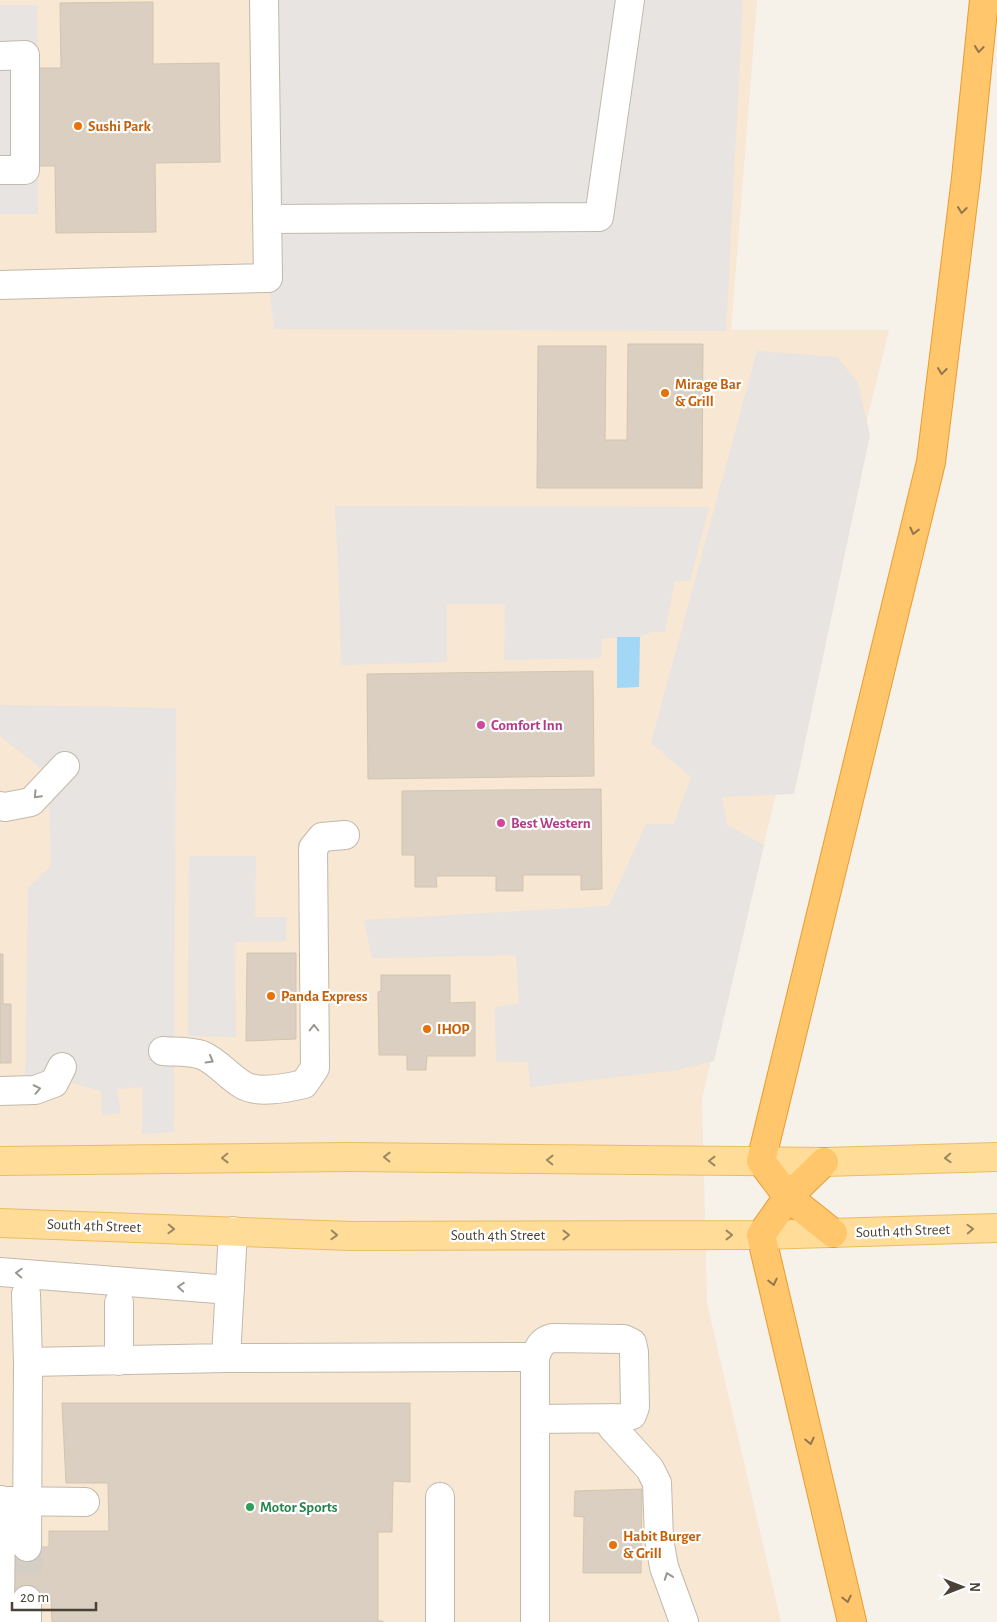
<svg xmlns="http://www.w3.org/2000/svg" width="997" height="1622" font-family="'Alegreya Sans',sans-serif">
	<rect width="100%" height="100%" fill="#f6f1e9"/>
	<path fill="#f8e7d3" d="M 0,0 L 757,0 L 731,330 L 889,330 L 702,1098 L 707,1303 L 781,1622 L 0,1622 Z"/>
	<path fill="#e7e4e1" d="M 264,0 L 743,0 L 726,331 L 274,329 L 268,278 Z
		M 0,5 L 37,5 L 38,214 L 0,214 Z
		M 757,351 L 837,357 L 858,383 L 870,435 L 794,794 L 722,797 L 727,825 L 764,845 L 714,1061 L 677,1070 L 530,1087 L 528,1062 L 496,1061 L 495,1007 L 519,1004 L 516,955 L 372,958 L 364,920 L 609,906 L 646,824 L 674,824 L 691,777 L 651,743 Z
		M 335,506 L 709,507 L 690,581 L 675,581 L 665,632 L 651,632 L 640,637 L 602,638 L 601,658 L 504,660 L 505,604 L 447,604 L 447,662 L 341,665 L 339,587 Z
		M 0,705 L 176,708 L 174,1132 L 142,1134 L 143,1087 L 117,1089 L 121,1113 L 102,1115 L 101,1091 L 63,1080 L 25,1075 L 28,888 L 51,866 L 48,774 L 0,736 Z
		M 189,856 L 256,856 L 255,917 L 287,917 L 286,941 L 235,942 L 236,1037 L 188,1036 Z"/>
	<path fill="#a2d7f6" d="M 617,637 L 640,637 L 639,687 L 617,688 Z"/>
	<path fill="#dbcfc1" stroke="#d3c4b0" d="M 153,2 L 153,64 L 219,63 L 220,162 L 155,163 L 156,232 L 56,233 L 55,166 L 39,166 L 38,68 L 61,68 L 60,3 Z
		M 628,344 L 703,344 L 702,488 L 537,488 L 538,346 L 606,346 L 605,440 L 627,440 Z
		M 593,671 L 594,776 L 368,779 L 367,674 Z
		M 601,789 L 602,889 L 581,890 L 581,875 L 523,875 L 523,891 L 496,891 L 496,876 L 436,876 L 437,887 L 415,887 L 415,855 L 402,855 L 402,791 Z
		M 247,953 L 296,953 L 296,1039 L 246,1041 Z
		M 0,954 L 3,954 L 3,1004 L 11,1004 L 11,1063 L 0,1063 Z
		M 381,975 L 450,975 L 450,1003 L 475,1002 L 475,1056 L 427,1056 L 426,1070 L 407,1070 L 407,1055 L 379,1055 L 378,992 L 381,991 Z
		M 62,1403 L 410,1403 L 410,1482 L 393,1481 L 392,1532 L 378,1532 L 378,1621 L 383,1621 L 383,1622 L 52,1622 L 51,1599 L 9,1600 L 8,1547 L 49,1547 L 49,1531 L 109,1531 L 108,1483 L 66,1483 Z
		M 642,1489 L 641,1573 L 583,1573 L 584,1517 L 574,1516 L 575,1491 Z"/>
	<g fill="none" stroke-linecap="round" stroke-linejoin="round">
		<path stroke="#d4cec5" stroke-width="28" stroke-dasharray="28 14" stroke-linecap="butt" d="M 27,1547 L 27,1600"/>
		<defs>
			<path id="minor" d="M 0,56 L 25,55 L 25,170 L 0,170
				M 268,219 L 599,217 L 630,0
				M 0,285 L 268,278 L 264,0
				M 0,806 L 5,807 L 31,802 L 65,766
				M 163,1051 C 175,1052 191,1051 202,1055 C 218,1062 228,1076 243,1085 C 258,1094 287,1088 304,1084 L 315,1068 L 313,848 L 322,837 L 345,835
				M 0,1091 L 35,1090 L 54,1083 L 62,1067
				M 0,1272 L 230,1290
				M 26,1294 L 28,1362 L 27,1547
				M 119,1303 L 119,1361
				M 226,1358 L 233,1231
				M 28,1362 L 226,1358 L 535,1357
				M 612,1418 L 612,1427 L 650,1469 L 657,1483 L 659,1539 L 664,1567 L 684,1622
				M 535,1419 L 623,1418 L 632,1415 L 635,1407 L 634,1352 L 632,1343 L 624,1339 L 552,1338 C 541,1341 539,1347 535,1357 L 535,1622
				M 9,1501 L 85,1502
				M 0,1622 L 1,1500
				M 27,1622 L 27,1600
				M 440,1622 L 440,1497"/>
			<path id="major" d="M 0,1161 L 350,1157 L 824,1162 L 997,1157
				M 0,1223 L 351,1236 L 761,1235 L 997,1228"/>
			<path id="highway" d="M 824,1162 L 788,1197 L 761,1235 L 852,1622
				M 833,1233 L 788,1197 L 761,1161 L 931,462 L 966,178 L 984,0"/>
		</defs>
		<use href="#minor" stroke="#c2b9ab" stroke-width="30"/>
		<use href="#major" stroke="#ecbc60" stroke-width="30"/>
		<use href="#highway" stroke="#e99c30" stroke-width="30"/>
		<use href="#minor" stroke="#fff" stroke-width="28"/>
		<use href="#major" stroke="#fd9" stroke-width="28"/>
		<use href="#highway" stroke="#ffc66b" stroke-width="28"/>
	</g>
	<defs><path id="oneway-chevron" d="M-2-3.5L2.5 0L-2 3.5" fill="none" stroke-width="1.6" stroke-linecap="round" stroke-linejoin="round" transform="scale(1.25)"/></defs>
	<g stroke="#92774c">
		<use href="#oneway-chevron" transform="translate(979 49) rotate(96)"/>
		<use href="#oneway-chevron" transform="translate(962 210) rotate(97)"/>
		<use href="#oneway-chevron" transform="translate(942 371) rotate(97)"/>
		<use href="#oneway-chevron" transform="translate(914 531) rotate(104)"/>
		<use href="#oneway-chevron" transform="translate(773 1282) rotate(77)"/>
		<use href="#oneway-chevron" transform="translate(810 1441) rotate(77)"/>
		<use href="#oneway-chevron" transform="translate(847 1599) rotate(77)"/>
	</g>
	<g stroke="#9b9791">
		<use href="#oneway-chevron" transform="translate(37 795) rotate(133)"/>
		<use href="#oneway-chevron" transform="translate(314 1028) rotate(-90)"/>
		<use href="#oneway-chevron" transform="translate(210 1060) rotate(30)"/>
		<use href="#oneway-chevron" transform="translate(37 1089) rotate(-12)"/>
		<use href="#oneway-chevron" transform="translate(19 1273) rotate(-177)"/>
		<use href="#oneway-chevron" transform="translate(181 1287) rotate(-176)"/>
		<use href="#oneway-chevron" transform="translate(668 1576) rotate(-110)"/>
	</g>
	<g stroke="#9b8863">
		<use href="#oneway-chevron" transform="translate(387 1157) rotate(-179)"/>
		<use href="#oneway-chevron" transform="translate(225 1158) rotate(179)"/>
		<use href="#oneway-chevron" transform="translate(948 1158) rotate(178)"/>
		<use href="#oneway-chevron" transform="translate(550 1160) rotate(-179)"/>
		<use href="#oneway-chevron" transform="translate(712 1161) rotate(180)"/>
		<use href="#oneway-chevron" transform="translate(171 1229) rotate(2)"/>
		<use href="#oneway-chevron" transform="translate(970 1229) rotate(-2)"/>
		<use href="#oneway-chevron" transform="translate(334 1235) rotate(2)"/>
		<use href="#oneway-chevron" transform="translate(566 1235)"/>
		<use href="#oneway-chevron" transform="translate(729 1235)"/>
	</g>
	<g fill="#e8710a" stroke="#fff" stroke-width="2">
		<circle cx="78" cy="126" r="5"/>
		<circle cx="665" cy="393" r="5"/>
		<circle cx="271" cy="996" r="5"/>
		<circle cx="427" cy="1029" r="5"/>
		<circle cx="613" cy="1545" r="5"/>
	</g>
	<g fill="#d1479c" stroke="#fff" stroke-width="2">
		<circle cx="481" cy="725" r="5"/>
		<circle cx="501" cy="823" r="5"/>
	</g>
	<circle fill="#2e9e5b" stroke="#fff" stroke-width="2" cx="250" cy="1507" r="5"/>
	<g text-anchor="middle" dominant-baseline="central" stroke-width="4.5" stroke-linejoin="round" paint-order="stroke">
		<g font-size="15" font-weight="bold" fill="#c56008" stroke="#fff" text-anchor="start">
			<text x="88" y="126">Sushi Park</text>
			<text x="675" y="384">Mirage Bar<tspan x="675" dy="17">&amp; Grill</tspan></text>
			<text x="281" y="996">Panda Express</text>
			<text x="437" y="1029">IHOP</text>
			<text x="623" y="1536">Habit Burger<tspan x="623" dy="17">&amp; Grill</tspan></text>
		</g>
		<g font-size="15" font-weight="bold" fill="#b23c85" stroke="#fff" text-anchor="start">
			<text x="491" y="725">Comfort Inn</text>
			<text x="511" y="823">Best Western</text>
		</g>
		<g font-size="15" fill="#4a4237" stroke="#fff">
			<text transform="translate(94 1226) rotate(2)">South 4th Street</text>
			<text transform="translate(903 1231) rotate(-2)">South 4th Street</text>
			<text x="498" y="1235">South 4th Street</text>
		</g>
		<g font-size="15" font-weight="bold" fill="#27864d" stroke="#fff" text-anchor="start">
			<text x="260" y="1507">Motor Sports</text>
		</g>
	</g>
	<g transform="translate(962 1587) rotate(90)" stroke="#ffffff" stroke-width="4" paint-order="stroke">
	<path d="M0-4L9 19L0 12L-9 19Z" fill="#4a4237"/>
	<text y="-8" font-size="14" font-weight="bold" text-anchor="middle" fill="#4a4237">N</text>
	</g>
	<path d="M12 1602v8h84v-8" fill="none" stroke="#4a4237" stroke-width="2.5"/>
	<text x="20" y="1602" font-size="15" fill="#4a4237" stroke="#ffffff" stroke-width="4" paint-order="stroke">20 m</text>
</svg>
